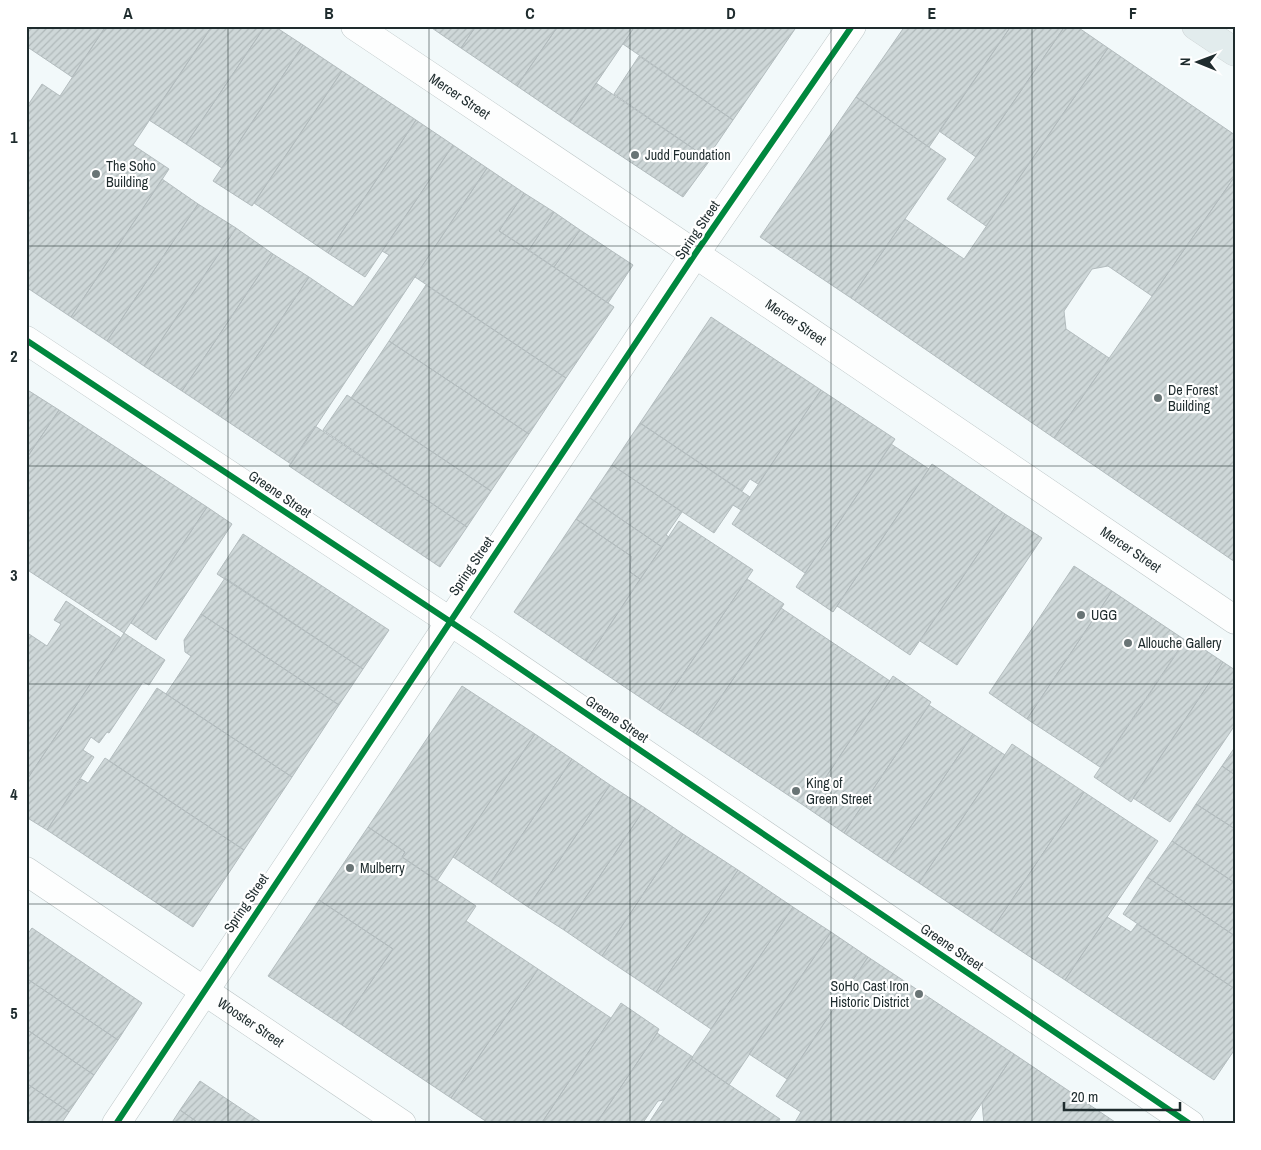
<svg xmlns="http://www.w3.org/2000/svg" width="1261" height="1150" font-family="'Archivo Narrow',sans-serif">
	<defs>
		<pattern id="building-hatch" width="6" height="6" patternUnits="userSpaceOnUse" patternTransform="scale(1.25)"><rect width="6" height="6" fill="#ced7d8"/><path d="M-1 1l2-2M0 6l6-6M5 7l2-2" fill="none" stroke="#b0b9ba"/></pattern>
	</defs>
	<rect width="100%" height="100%" fill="#f2f9fa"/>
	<path fill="url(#building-hatch)" stroke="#b3bcbe" d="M 26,26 L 106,26 L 72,77 L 26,46 Z
		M 106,26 L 212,26 L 133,145 L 169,169 L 71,317 L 26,287 L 26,108 L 42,84 L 60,96 Z
		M 212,26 L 265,26 L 186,144 L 149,120 Z
		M 265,26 L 274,26 L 303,45 L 222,168 L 186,144 Z
		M 429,26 L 476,26 L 461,48 Z
		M 476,26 L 558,26 L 517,86 L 461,48 Z
		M 558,26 L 635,26 L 570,122 L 517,86 Z
		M 635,26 L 797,26 L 733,120 L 623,44 Z
		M 905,26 L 1011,26 L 929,147 L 856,97 Z
		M 1011,26 L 1065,26 L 976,157 L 939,131 Z
		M 1065,26 L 1076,26 L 1108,48 L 986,226 L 947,199 Z
		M 303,45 L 342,71 L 252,206 L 213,181 Z
		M 1108,48 L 1235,135 L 1235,176 L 1152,296 L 1108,266 L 1092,269 L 1064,311 L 1066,329 L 1109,358 L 1054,438 L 851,298 L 905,219 L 964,259 Z
		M 639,56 L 733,120 L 707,158 L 614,94 Z
		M 342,71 L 416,120 L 328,253 L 254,203 Z
		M 596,83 L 710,160 L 683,197 L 570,122 Z
		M 856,97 L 946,159 L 851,298 L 760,237 Z
		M 416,120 L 453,145 L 365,277 L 328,253 Z
		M 453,145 L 487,168 L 291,464 L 218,415 L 309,277 L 353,307 L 389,255 L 382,251 Z
		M 487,168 L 524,193 L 499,231 L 614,307 L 566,378 L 415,277 Z
		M 1235,176 L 1235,562 L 1054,438 Z
		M 162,179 L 198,204 L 107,341 L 71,317 Z
		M 524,193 L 554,212 L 529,250 L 499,231 Z
		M 198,204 L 236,228 L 144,366 L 107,341 Z
		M 554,212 L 580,230 L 554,267 L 529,250 Z
		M 236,228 L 273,254 L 182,391 L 144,366 Z
		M 580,230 L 633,265 L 608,303 L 554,267 Z
		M 273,254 L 309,277 L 218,415 L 182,391 Z
		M 426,285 L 566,378 L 529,434 L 389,341 Z
		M 711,317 L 821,390 L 758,484 L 750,479 L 742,491 L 640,423 Z
		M 389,341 L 529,434 L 491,491 L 351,398 Z
		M 26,389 L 59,410 L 26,459 Z
		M 821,390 L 895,439 L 805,573 L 732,524 Z
		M 347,395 L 491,491 L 467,527 L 323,430 Z
		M 59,410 L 207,507 L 124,633 L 26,569 L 26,459 Z
		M 640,423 L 750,497 L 741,510 L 733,505 L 714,533 L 612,465 Z
		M 315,426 L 467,527 L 440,567 L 289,466 Z
		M 891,444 L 929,469 L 833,612 L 796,587 Z
		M 932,464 L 1005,514 L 910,655 L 837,606 Z
		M 612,465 L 682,512 L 666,535 L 669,537 L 662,547 L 590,498 Z
		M 590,498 L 662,547 L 640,579 L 630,572 L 631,556 L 576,519 Z
		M 207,507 L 232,524 L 156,640 L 131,623 Z
		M 1005,514 L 1042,538 L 957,665 L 920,641 Z
		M 576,519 L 631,556 L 630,572 L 640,579 L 586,661 L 514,612 Z
		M 679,521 L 753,570 L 659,710 L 586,661 Z
		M 243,534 L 389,630 L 363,669 L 217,574 Z
		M 1074,566 L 1112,591 L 1027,719 L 989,693 Z
		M 225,578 L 363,669 L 339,705 L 201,614 Z
		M 747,579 L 784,604 L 696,734 L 659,710 Z
		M 1112,591 L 1185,640 L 1100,767 L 1027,719 Z
		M 66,601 L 121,638 L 26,781 L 26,632 L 47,646 L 61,624 L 54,620 Z
		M 781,608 L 890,681 L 806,807 L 696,734 Z
		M 201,614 L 339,705 L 292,777 L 166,694 L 191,656 L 185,652 L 184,640 Z
		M 124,633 L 165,660 L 149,685 L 143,682 L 109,733 L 107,732 L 99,743 L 91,737 L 83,750 L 94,757 L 47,830 L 26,817 L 26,781 Z
		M 1187,638 L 1223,662 L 1131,802 L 1094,777 Z
		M 1223,662 L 1235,670 L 1235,725 L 1170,822 L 1133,798 Z
		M 893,676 L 931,702 L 844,833 L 806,807 Z
		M 462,686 L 535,734 L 437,881 L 402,857 L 405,852 L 368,827 Z
		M 157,688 L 292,777 L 244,850 L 109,761 Z
		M 929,705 L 973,734 L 887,862 L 844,833 Z
		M 535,734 L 572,759 L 491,882 L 453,857 Z
		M 973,734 L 1005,755 L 919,883 L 887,862 Z
		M 1012,744 L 1084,792 L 991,931 L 919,883 Z
		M 1235,747 L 1235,775 L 1222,766 Z
		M 105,758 L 244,850 L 193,927 L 47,830 L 81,779 L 88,783 Z
		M 572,759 L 610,785 L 528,907 L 491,882 Z
		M 1222,766 L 1235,775 L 1235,829 L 1196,804 Z
		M 610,785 L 645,808 L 564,930 L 528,907 Z
		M 1084,792 L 1158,841 L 1065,980 L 991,931 Z
		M 1196,804 L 1235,829 L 1235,883 L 1172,841 Z
		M 645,808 L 683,834 L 602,956 L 564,930 Z
		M 368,827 L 405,852 L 402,857 L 476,906 L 466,921 L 538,969 L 451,1098 L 342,1025 L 393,949 L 319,900 Z
		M 683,834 L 738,870 L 656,992 L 602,956 Z
		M 1172,841 L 1235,883 L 1235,936 L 1147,877 Z
		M 738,870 L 793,907 L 711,1029 L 656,992 Z
		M 1147,877 L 1235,936 L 1235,989 L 1123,914 Z
		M 319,900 L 393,949 L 342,1025 L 268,976 Z
		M 793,907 L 831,932 L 729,1085 L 691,1059 Z
		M 1107,917 L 1131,932 L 1137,924 L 1235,989 L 1235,1049 L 1214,1080 L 1065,980 Z
		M 32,928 L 142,1003 L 118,1040 L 26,978 L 26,936 Z
		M 831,932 L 868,957 L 787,1079 L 749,1054 Z
		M 868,957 L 1014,1054 L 968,1124 L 794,1124 L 801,1112 L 776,1096 Z
		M 538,969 L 611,1018 L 541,1124 L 490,1124 L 451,1098 Z
		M 26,978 L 118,1040 L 94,1075 L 26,1029 Z
		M 621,1003 L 659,1029 L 657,1033 L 596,1124 L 541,1124 Z
		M 26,1029 L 94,1075 L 69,1112 L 26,1083 Z
		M 657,1033 L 693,1057 L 664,1100 L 658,1101 L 642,1124 L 596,1124 Z
		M 1014,1054 L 1118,1124 L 984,1124 L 982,1103 Z
		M 691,1059 L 780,1119 L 777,1124 L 648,1124 Z
		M 200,1081 L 264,1124 L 200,1124 L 180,1110 Z
		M 26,1083 L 69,1112 L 61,1124 L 26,1124 Z
		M 180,1110 L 200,1124 L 171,1124 Z"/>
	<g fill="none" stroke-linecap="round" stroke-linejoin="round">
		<defs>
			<g id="minor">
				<path id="s1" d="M 355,26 L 725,274 L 1235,620"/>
				<path d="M 26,340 L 478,640 L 1190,1124"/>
				<path id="s2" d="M 26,871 L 402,1124"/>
				<path d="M 116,1124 L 695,254 L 852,26"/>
			</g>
			<path id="major" d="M 1196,26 L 1235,52"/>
		</defs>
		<use href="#minor" stroke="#bdc6c7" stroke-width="29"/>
		<use href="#major" stroke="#cdd2d4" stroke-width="29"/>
		<use href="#minor" stroke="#fdfefe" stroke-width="28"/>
		<use href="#major" stroke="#e2eced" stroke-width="28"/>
		<defs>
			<path id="cycleway" d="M 26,340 L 478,640 L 1190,1124
				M 116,1124 L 695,254 L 852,26"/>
		</defs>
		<use href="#cycleway" stroke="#fff" stroke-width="9"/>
		<use href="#cycleway" stroke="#00873e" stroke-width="6"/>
	</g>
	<path fill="none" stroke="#1f2c2e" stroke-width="1" stroke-opacity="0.55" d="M 228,26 L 228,1124M 429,26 L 429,1124M 630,26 L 630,1124M 831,26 L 831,1124M 1032,26 L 1032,1124M 26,246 L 1235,246M 26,466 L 1235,466M 26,684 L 1235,684M 26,904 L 1235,904"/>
	<g fill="#697475" stroke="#fff" stroke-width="2">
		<circle cx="635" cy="155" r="5"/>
		<circle cx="96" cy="174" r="5"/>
		<circle cx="1158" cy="398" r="5"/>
		<circle cx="1081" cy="615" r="5"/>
		<circle cx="1128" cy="643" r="5"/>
		<circle cx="796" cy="791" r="5"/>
		<circle cx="350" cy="868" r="5"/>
		<circle cx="919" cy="994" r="5"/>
	</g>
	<g text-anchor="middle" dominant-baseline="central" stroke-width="4.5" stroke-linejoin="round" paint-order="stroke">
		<g font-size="14" fill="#1f2c2e" stroke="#fff">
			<text stroke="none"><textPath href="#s1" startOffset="126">Mercer Street</textPath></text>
			<text transform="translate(697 230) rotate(-56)">Spring Street</text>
			<text stroke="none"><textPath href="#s1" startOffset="531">Mercer Street</textPath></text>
			<text transform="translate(280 494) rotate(34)">Greene Street</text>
			<text stroke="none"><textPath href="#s1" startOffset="936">Mercer Street</textPath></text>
			<text transform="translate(471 566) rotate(-56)">Spring Street</text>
			<text transform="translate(617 719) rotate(34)">Greene Street</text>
			<text transform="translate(246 903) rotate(-56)">Spring Street</text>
			<text transform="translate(952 947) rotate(34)">Greene Street</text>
			<text stroke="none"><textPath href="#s2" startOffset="271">Wooster Street</textPath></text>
		</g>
		<g font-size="14" fill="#1f2c2e" stroke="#fff" text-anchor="start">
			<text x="645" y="155">Judd Foundation</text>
			<text x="106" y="166">The Soho<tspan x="106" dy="16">Building</tspan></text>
			<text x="1168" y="390">De Forest<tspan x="1168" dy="16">Building</tspan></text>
			<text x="1091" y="615">UGG</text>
			<text x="1138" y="643">Allouche Gallery</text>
			<text x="806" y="783">King of<tspan x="806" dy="16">Green Street</tspan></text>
			<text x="360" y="868">Mulberry</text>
			<text x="909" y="986" text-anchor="end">SoHo Cast Iron<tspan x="909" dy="16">Historic District</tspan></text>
		</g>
	</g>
	<rect width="1261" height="1150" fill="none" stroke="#ffffff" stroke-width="55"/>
	<g transform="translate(1198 62) rotate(271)" stroke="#ffffff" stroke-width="4" paint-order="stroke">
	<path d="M0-4L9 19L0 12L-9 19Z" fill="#1f2c2e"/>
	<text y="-8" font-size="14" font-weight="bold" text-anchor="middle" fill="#1f2c2e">N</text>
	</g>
	<path d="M1064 1102v8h116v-8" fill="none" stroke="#1f2c2e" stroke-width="2.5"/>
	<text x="1071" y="1102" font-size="15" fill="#1f2c2e" stroke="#ffffff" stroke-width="4" paint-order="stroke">20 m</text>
	<rect x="28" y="28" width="1206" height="1094" fill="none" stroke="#1f2c2e" stroke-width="2"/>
	<g font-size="16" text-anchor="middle" font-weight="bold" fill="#1f2c2e">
		<text x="128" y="19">A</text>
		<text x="329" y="19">B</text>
		<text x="530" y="19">C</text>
		<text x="731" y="19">D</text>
		<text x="932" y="19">E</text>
		<text x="1133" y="19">F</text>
		<text x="14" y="143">1</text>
		<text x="14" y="362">2</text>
		<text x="14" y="581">3</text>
		<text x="14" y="800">4</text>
		<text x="14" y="1019">5</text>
	</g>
</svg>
